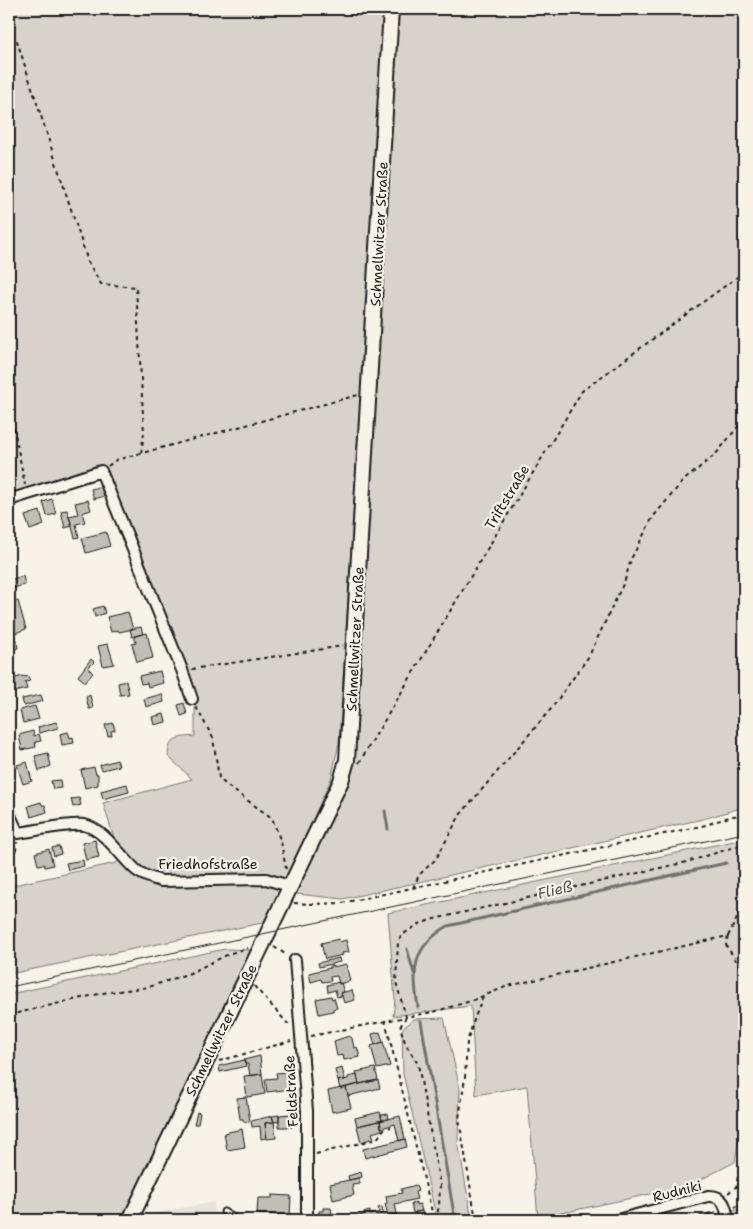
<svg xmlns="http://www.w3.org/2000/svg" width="753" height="1229" font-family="'Shantell Sans',sans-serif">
	<rect width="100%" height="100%" fill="#f7f3e8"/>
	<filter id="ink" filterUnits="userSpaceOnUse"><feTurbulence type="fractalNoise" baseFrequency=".02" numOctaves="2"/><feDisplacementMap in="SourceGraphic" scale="10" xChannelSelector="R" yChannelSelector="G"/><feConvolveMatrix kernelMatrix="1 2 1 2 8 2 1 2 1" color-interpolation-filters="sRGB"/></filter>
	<g filter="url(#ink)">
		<path fill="#e6e3d9" d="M 214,1202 L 215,1220 L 136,1220 L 138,1216 Z"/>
		<path fill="#d7d3cb" stroke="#7a7874" d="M 9,9 L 385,9 L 339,743 L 331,779 L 267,922 L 9,974 L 9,886 L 116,863 L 125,855 L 114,838 L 103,803 L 192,779 L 168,756 C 169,736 178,738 195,736 L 195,690 L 106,467 L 9,495 Z
			M 399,9 L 744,9 L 744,807 L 703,819 L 343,899 L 297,894 L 297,884 L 354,738 Z
			M 744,839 L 744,1106 L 735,1162 L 688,1186 L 538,1218 L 527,1086 L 476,1095 L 471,1006 L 393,1016 L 395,1000 L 388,913 Z
			M 225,949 L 251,950 L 122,1220 L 9,1220 L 9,994 Z
			M 444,1018 L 460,1089 L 458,1141 L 472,1220 L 437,1220 L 403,1074 L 402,1029 L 414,1019 Z
			M 744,1207 L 744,1220 L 732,1220 L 731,1212 Z"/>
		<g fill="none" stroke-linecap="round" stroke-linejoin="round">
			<path stroke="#72716c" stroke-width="3" d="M 385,811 L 388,829
				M 407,949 L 414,973
				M 418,1007 C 412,969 412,947 448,926 L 726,863
				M 421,1021 L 455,1220"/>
		</g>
		<path fill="#c0beb5" stroke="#1c1c1c" d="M 102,486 L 105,496 L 94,499 L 91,489 Z
			M 52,499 L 56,514 L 47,516 L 43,502 Z
			M 88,500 L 91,510 L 82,513 L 85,522 L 76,524 L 79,537 L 75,538 L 69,516 L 78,514 L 75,503 Z
			M 67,510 L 72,526 L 65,528 L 61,511 Z
			M 40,511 L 44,525 L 30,530 L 25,516 Z
			M 106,532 L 110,546 L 86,553 L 82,538 Z
			M 23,576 L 25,585 L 9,589 L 9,580 Z
			M 18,601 L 26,629 L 15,633 L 9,615 L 9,603 Z
			M 103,606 L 105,613 L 95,617 L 93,609 Z
			M 128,612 L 133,629 L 119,632 L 118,630 L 111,632 L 107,617 Z
			M 141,627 L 143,634 L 132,637 L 130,629 Z
			M 147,633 L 153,658 L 137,662 L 132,644 L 136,643 L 134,636 Z
			M 16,638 L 18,648 L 9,651 L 9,640 Z
			M 108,644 L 114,664 L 103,666 L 98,646 Z
			M 91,659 L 94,662 L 88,668 L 93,673 L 85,682 L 78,676 Z
			M 160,671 L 163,683 L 148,687 L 147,683 L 141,684 L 139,676 Z
			M 23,676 L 24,677 L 28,676 L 30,681 L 25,682 L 27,689 L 14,692 L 11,679 Z
			M 126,681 L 129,694 L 120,695 L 118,683 Z
			M 162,694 L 164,702 L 146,707 L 144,699 Z
			M 41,695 L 43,701 L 24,706 L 22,699 Z
			M 90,695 L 93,708 L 89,709 L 86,697 Z
			M 184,703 L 187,714 L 181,716 L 178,705 Z
			M 35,706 L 39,719 L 23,723 L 20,710 Z
			M 164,714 L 166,722 L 154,725 L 152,717 Z
			M 56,722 L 58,728 L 39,733 L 38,727 Z
			M 113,723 L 115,730 L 111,731 L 112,735 L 108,736 L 105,725 Z
			M 33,731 L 34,736 L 39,734 L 41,741 L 35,742 L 36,747 L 22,750 L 19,735 Z
			M 68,732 L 70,738 L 73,737 L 74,743 L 62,745 L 60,734 Z
			M 48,753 L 51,766 L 39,771 L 35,756 Z
			M 117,760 L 119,766 L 102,770 L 100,765 Z
			M 27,762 L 32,781 L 23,784 L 17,765 Z
			M 94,767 L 96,774 L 98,774 L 98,785 L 85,788 L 81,770 Z
			M 60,780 L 61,788 L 53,789 L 51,781 Z
			M 127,784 L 129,792 L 103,799 L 101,791 Z
			M 79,798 L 81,805 L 73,807 L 71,799 Z
			M 41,802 L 42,805 L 45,805 L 47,812 L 31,817 L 28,806 Z
			M 95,840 L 99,857 L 86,860 L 82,843 Z
			M 59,846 L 61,854 L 54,856 L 52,848 Z
			M 49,849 L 53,865 L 45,867 L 44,864 L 38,865 L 35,853 Z
			M 83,860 L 84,866 L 68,870 L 66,863 Z
			M 339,939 L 340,942 L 346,940 L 349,952 L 342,953 L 343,955 L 325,959 L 321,943 Z
			M 339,958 L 340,962 L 319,967 L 318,963 Z
			M 346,964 L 350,981 L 339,984 L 337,976 L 330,977 L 331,981 L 322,982 L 321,979 L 311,982 L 309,973 L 330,968 L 330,966 L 333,965 L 333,967 Z
			M 339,982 L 339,984 L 341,983 L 344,992 L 341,993 L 342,996 L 337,997 L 335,990 L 328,992 L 327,985 Z
			M 352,990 L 355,1000 L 344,1003 L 341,993 Z
			M 331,996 L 332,999 L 334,998 L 337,1008 L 333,1009 L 333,1011 L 319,1014 L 316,999 Z
			M 380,1032 L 383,1042 L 375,1045 L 372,1034 Z
			M 349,1036 L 352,1038 L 354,1048 L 357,1047 L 360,1057 L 344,1060 L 343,1055 L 337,1056 L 334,1041 Z
			M 383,1042 L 390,1066 L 377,1069 L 371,1046 Z
			M 260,1056 L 262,1074 L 250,1076 L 248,1064 L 245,1064 L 244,1060 Z
			M 244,1060 L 246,1066 L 220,1072 L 219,1066 Z
			M 342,1068 L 345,1080 L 338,1081 L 335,1070 Z
			M 375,1068 L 378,1080 L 359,1084 L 356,1072 Z
			M 288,1072 L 291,1089 L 267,1092 L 265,1079 L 277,1078 L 276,1073 Z
			M 262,1074 L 265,1094 L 247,1097 L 244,1076 Z
			M 357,1075 L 359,1084 L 340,1089 L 338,1081 L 348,1079 L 348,1077 Z
			M 378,1080 L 380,1088 L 348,1096 L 346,1087 Z
			M 346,1087 L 351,1108 L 332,1112 L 328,1091 Z
			M 246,1097 L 250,1121 L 244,1122 L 243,1119 L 240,1119 L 237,1098 Z
			M 197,1112 L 200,1113 L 198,1124 L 194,1124 Z
			M 380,1112 L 382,1120 L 357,1126 L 355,1118 Z
			M 292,1114 L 292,1127 L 279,1127 L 279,1115 Z
			M 388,1114 L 389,1119 L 382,1120 L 381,1115 Z
			M 279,1115 L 279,1121 L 274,1122 L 272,1116 Z
			M 272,1116 L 274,1122 L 265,1123 L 266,1138 L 261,1139 L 260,1126 L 252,1127 L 251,1121 Z
			M 400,1116 L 405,1139 L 399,1141 L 395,1124 L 381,1128 L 380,1121 Z
			M 380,1121 L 382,1130 L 372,1133 L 374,1138 L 361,1142 L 357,1126 Z
			M 274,1122 L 276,1138 L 267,1139 L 265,1123 Z
			M 242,1129 L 245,1147 L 227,1150 L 224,1133 Z
			M 405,1139 L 407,1147 L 365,1158 L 363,1149 Z
			M 361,1172 L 362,1177 L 349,1180 L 348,1176 Z
			M 359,1178 L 360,1184 L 352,1185 L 354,1195 L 333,1200 L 330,1184 Z
			M 416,1185 L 418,1191 L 415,1192 L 417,1199 L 395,1204 L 397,1214 L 388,1216 L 385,1204 L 387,1203 L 386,1196 L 402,1193 L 401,1189 Z
			M 272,1195 L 291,1196 L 290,1215 L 257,1214 L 258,1198 L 272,1198 Z
			M 416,1202 L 416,1205 L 420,1204 L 422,1211 L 413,1213 L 411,1204 Z
			M 382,1207 L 384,1217 L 369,1220 L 359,1220 L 358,1216 L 363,1215 L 363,1213 L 370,1211 L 370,1215 L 379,1212 L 378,1208 Z
			M 323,1208 L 331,1208 L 332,1214 L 334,1214 L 334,1218 L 332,1218 L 332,1220 L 318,1220 L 319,1211 L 323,1211 Z
			M 422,1211 L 424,1220 L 417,1220 L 415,1212 Z
			M 395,1214 L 397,1219 L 391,1220 L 390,1216 Z
			M 390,1216 L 391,1220 L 379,1220 L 379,1218 Z"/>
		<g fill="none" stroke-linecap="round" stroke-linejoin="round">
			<defs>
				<path id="service" d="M 224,1212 L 237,1220"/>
				<path id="minor" d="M 9,500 L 101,471 L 182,670 L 192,699
					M 9,813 L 18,833 C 35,831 67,823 84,825 C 104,829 121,857 136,870 C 143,876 152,878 161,881 L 266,879 L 289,886
					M 295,960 L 307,1111 L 307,1220
					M 617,1220 L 708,1196 C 724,1195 726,1207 728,1220"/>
				<path id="tertiary" d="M 130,1220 L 341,781 L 347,760 L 391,9"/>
			</defs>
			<use href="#service" stroke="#1c1c1c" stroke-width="9"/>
			<use href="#minor" stroke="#1c1c1c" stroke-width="14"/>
			<use href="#tertiary" stroke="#1c1c1c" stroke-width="18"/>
			<path stroke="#1c1c1c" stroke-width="2" stroke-dasharray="4 4" stroke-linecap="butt" d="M 9,37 L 17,41 L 88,262 L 101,284 L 136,287 L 144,433 L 141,453
				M 9,404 L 25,485
				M 108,466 L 116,460 L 358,395
				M 192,669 L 343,646
				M 196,707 L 213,738 L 219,778 L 226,785 L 272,818 L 281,842 L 286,869
				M 359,763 L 582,391 L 744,272
				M 9,866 L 16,850 L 17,842
				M 413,888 L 419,875 L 436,859 L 460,815 L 551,709 L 589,656 L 625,580 L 631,559 L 653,517 L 683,481 L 716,454 L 744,419
				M 294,903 L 313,904 L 342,903 L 706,825 L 732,816 L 744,815
				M 728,936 L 726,945 L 744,973
				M 274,947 L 287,955
				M 254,986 L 289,1025
				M 9,1015 L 103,993 L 149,987 L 190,973 L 231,953 L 248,948
				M 385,1020 L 434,1220
				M 311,1036 L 406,1017 L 396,982 L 398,942 L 402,935 L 419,924 L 434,919 L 687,862 L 744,844
				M 219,1061 L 291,1041
				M 316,1154 L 377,1139 L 384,1129 L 391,1127
				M 736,1187 L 744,1183
				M 728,1193 L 736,1187 L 744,1145
				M 735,1207 L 744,1204
				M 436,1220 L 439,1206 L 440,1185 L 418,1064 L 406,1045 L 400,1027 L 406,1017 L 433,1012 L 471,1001 L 508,986 L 728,936 L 744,905
				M 476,1220 L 459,1119 L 465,1077 L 467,1042 L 475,1017 L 483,997
				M 684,1220 L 716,1212"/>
			<use href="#service" stroke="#f7f3e8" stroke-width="5"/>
			<use href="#minor" stroke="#f7f3e8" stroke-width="10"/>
			<use href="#tertiary" stroke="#f7f3e8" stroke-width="14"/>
			<path stroke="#1c1c1c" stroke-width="1" d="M 9,987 L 744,833"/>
		</g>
	</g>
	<g text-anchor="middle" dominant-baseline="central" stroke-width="4.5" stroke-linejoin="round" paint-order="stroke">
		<g font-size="14" fill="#1c1c1c" stroke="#f7f3e8">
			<text transform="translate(379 234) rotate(-87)">Schmellwitzer Straße</text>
			<text transform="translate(507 497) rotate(-59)">Triftstraße</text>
			<text transform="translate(355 639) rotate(-87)">Schmellwitzer Straße</text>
			<text x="208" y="864">Friedhofstraße</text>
			<text transform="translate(221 1030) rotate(-64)">Schmellwitzer Straße</text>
			<text transform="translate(291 1091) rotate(-93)">Feldstraße</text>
			<text transform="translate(677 1191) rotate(-14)">Rudniki</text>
		</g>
		<g font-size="15" font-style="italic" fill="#565452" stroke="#f7f3e8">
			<text transform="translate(555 890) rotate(-13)">Fließ</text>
		</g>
	</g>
	<rect width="753" height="1229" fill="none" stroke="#f7f3e8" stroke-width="30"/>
	<rect x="15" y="15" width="723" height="1199" fill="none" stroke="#1c1c1c" stroke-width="2" filter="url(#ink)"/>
</svg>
